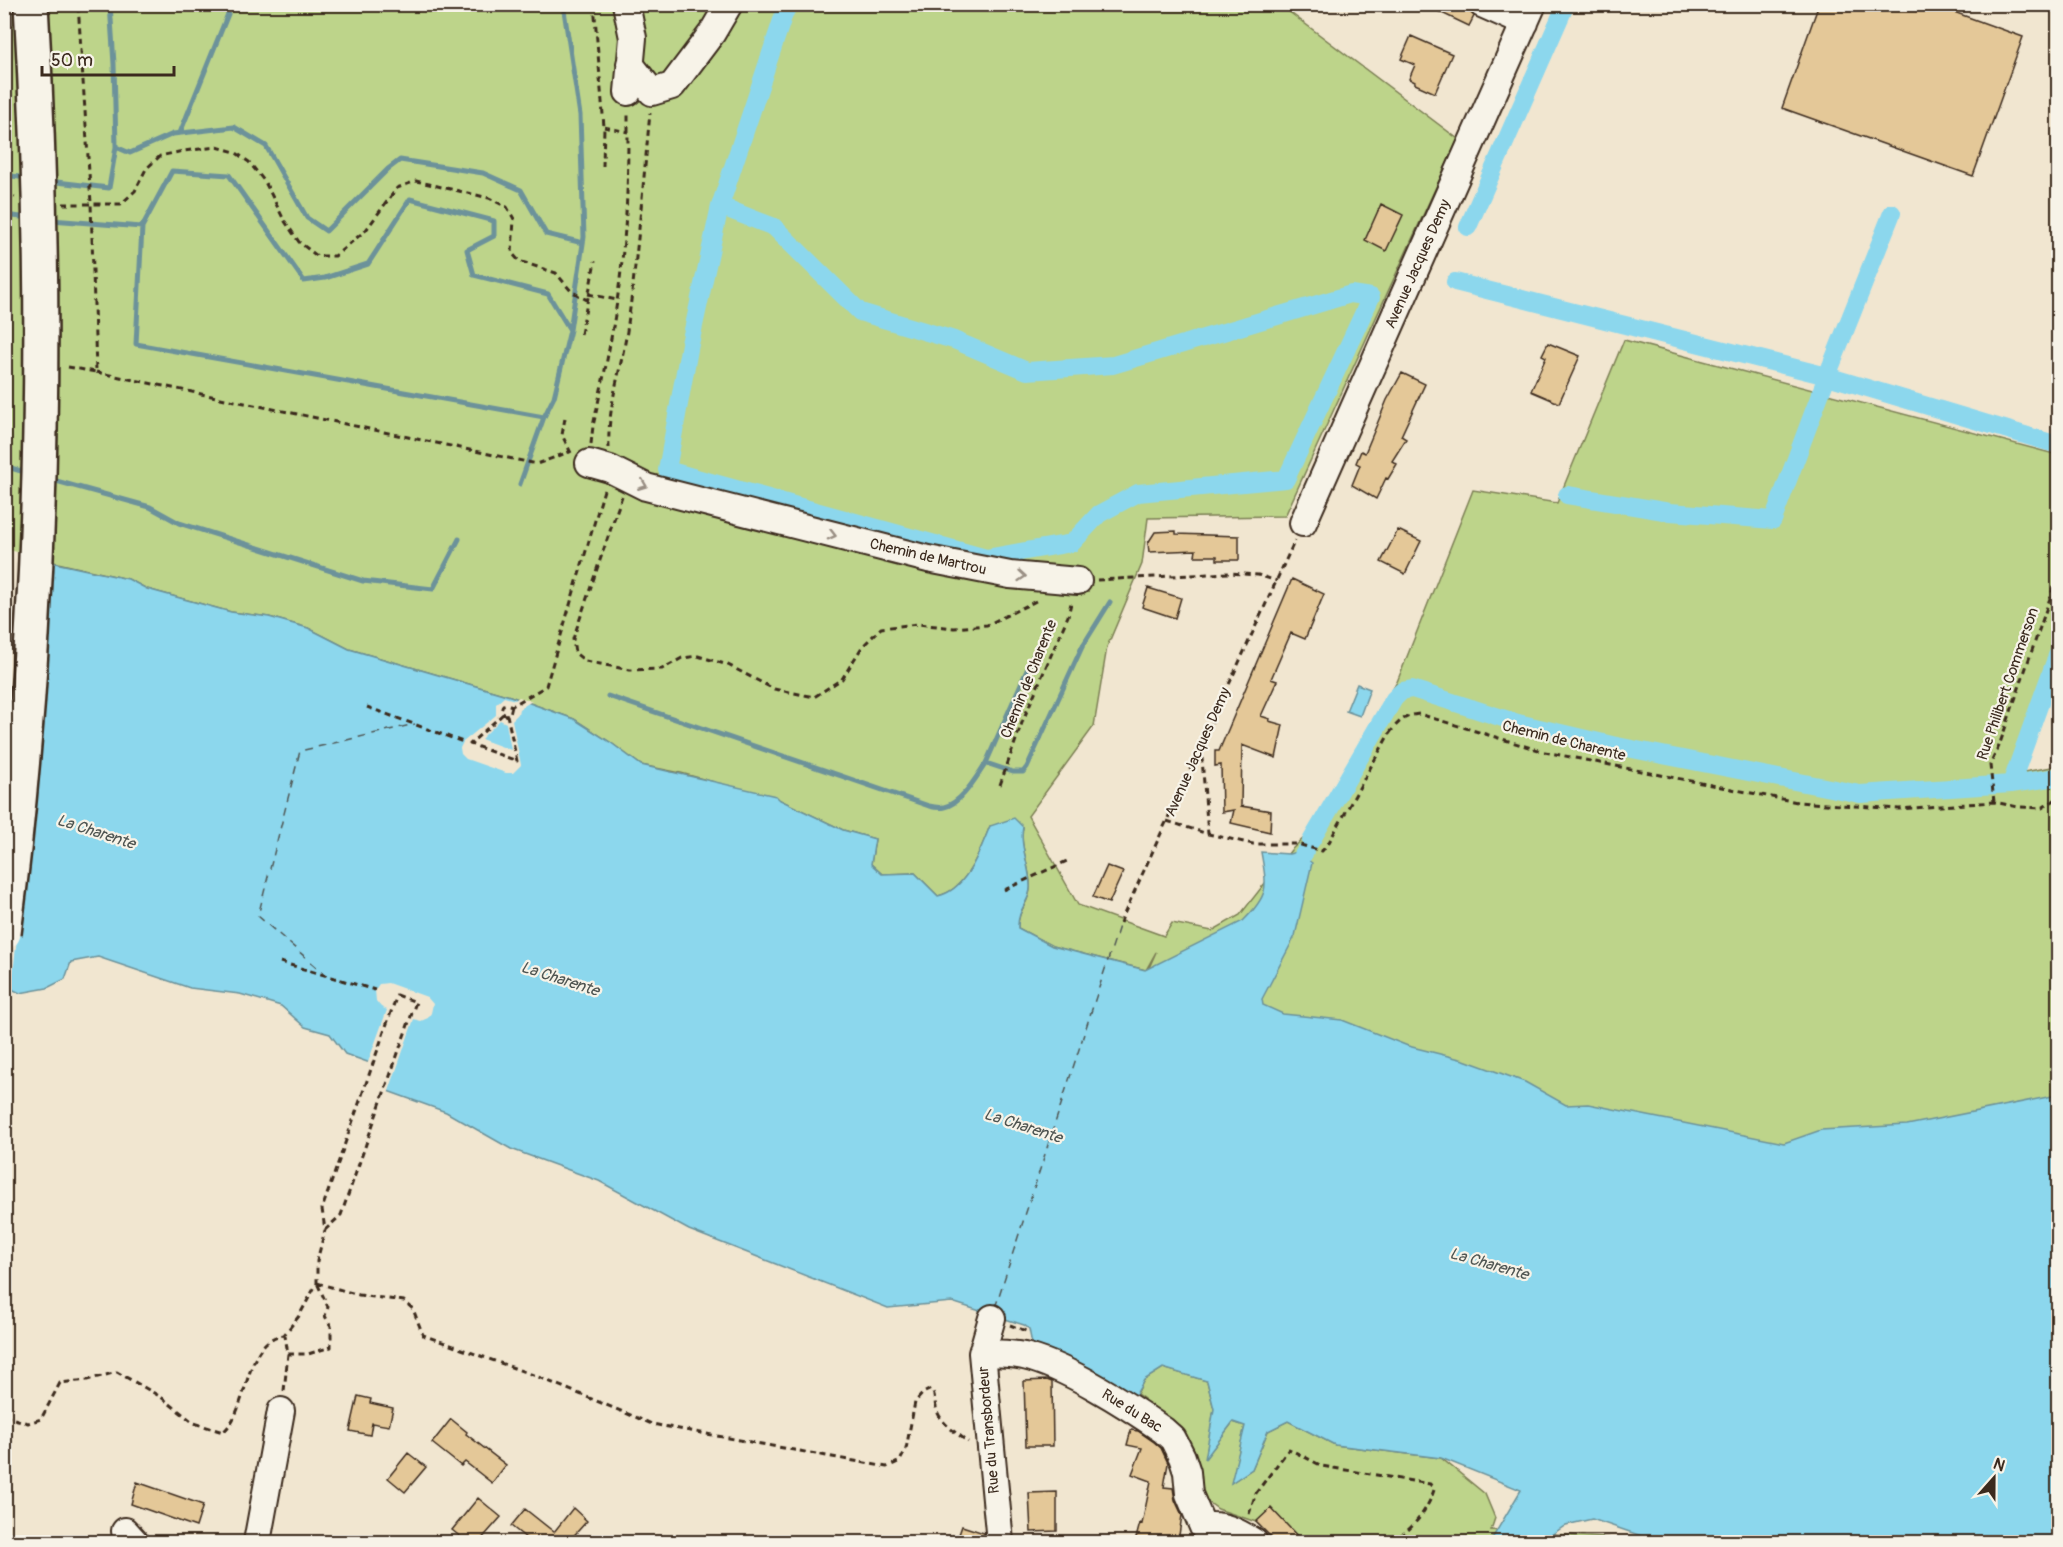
<svg xmlns="http://www.w3.org/2000/svg" width="2063" height="1547" font-family="Pangolin,sans-serif">
	<rect width="100%" height="100%" fill="#f1e6d0"/>
	<filter id="ink" filterUnits="userSpaceOnUse"><feTurbulence type="fractalNoise" baseFrequency=".0167" numOctaves="2"/><feDisplacementMap in="SourceGraphic" scale="12" xChannelSelector="R" yChannelSelector="G"/><feConvolveMatrix kernelMatrix="1 2 1 2 8 2 1 2 1" color-interpolation-filters="sRGB"/></filter>
	<g filter="url(#ink)">
		<path fill="#bdd48a" stroke="#7c7f54" stroke-width="1.5" d="M 4,5 L 1280,5 L 1458,139 L 1285,516 L 1148,518 L 1142,564 L 1107,647 L 1094,726 L 1028,816 L 1078,905 L 1164,936 L 1172,923 L 1212,931 L 1240,915 L 1291,850 L 1306,836 L 1397,682 L 1473,490 L 1557,503 L 1624,340 L 2058,455 L 2058,657 L 2018,773 L 2058,766 L 2058,1109 L 1818,1147 L 1573,1123 L 1251,1004 L 1246,935 L 1148,970 L 1156,952 L 1146,970 L 1052,946 L 1018,928 C 1017,911 1030,902 1030,888 C 1031,867 1019,848 1023,827 L 990,826 C 980,850 967,890 938,896 L 915,873 L 882,874 L 871,864 L 875,839 L 843,830 L 780,800 L 681,773 L 641,765 L 610,742 L 574,719 L 510,696 L 349,649 L 308,628 L 269,617 L 231,612 L 147,589 L 128,579 L 5,551 Z
			M 1163,1368 L 1207,1381 L 1214,1409 L 1206,1457 L 1233,1422 L 1245,1426 L 1232,1482 L 1252,1469 L 1268,1431 L 1288,1421 L 1335,1445 L 1441,1458 L 1485,1494 L 1495,1518 L 1491,1530 L 1608,1538 L 1619,1542 L 1278,1542 L 1256,1522 L 1218,1509 L 1200,1496 L 1144,1404 L 1144,1399 L 1137,1394 L 1144,1380 Z"/>
		<path fill="#8cd7ed" stroke="#6c929a" stroke-width="1.5" d="M 5,552 L 128,579 L 147,589 L 231,612 L 269,617 L 308,628 L 349,649 L 510,696 L 574,719 L 610,742 L 641,765 L 776,796 L 780,800 L 843,830 L 875,839 L 871,864 L 882,874 L 915,873 L 938,896 C 967,890 980,850 990,826 L 1014,818 L 1023,827 C 1019,848 1031,867 1030,888 C 1030,901 1017,910 1018,928 L 1052,946 L 1145,970 L 1243,921 C 1270,894 1267,887 1261,852 L 1289,854 L 1297,852 L 1312,863 L 1295,936 L 1262,999 L 1263,1005 L 1283,1014 L 1342,1020 L 1408,1046 L 1464,1060 L 1525,1082 L 1566,1105 L 1588,1104 L 1784,1143 L 1821,1130 L 1907,1125 L 2058,1095 L 2058,1538 L 2048,1542 L 1659,1542 L 1592,1519 L 1566,1525 L 1541,1542 L 1490,1542 L 1521,1490 L 1441,1458 L 1335,1445 L 1288,1421 L 1268,1431 L 1252,1469 L 1231,1483 L 1245,1426 L 1233,1422 L 1205,1459 L 1214,1409 L 1207,1381 L 1163,1368 L 1144,1380 L 1130,1405 L 1033,1349 L 1029,1329 L 1024,1325 L 952,1302 L 888,1308 L 689,1230 L 599,1181 L 511,1149 L 446,1112 L 382,1089 L 387,1069 L 345,1054 L 330,1034 L 305,1027 L 281,1006 L 240,994 L 190,988 L 98,957 L 71,962 L 65,979 L 47,988 L 20,993 L 5,986 Z
			M 1357,684 L 1370,689 L 1360,716 L 1346,711 Z"/>
		<path fill="#f1e6d0" fill-rule="evenodd" d="M 4,549 L 49,559 L 21,901 L 11,992 L 4,989 Z
			M 504,697 L 515,700 L 519,697 L 532,701 L 519,709 L 518,714 L 512,720 L 521,765 L 513,773 L 506,773 L 466,759 L 461,754 L 460,748 L 463,742 L 496,715 L 496,704 ZM 500,720 L 506,723 L 511,750 L 481,739 Z
			M 388,983 L 427,997 L 433,1004 L 431,1013 L 428,1018 L 421,1021 L 414,1019 L 388,1094 L 379,1090 L 383,1071 L 367,1065 L 387,1010 L 381,1007 L 376,1001 L 375,990 L 379,984 Z"/>
		<g fill="none" stroke-linecap="round" stroke-linejoin="round">
			<path stroke="#6c929a" stroke-width="5" d="M 110,4 L 114,64 L 116,147 L 130,153 L 173,134 L 234,127 L 266,146 L 307,218 L 326,231 L 388,169 L 400,160 L 483,173 L 521,190 L 546,234 L 583,243
				M 180,133 L 232,4
				M 4,175 L 27,178
				M 48,181 L 109,188 L 116,147
				M 4,215 L 30,218
				M 51,220 L 142,227
				M 544,417 L 136,344 L 142,227 L 172,171 L 229,175 L 304,281 L 325,278 L 368,264 L 410,199 L 494,221 L 494,236 L 467,250 L 474,275 L 548,294 L 570,330
				M 4,466 L 28,473
				M 49,479 L 150,507 L 179,523 L 363,581 L 433,589 L 459,539
				M 520,484 L 544,417 L 554,397 L 570,330 L 584,237 L 580,115 L 563,4
				M 608,696 L 929,806 C 933,807 940,808 944,807 C 962,803 976,777 986,763 L 1035,652
				M 986,763 L 1013,772 L 1023,772 L 1027,767 L 1082,647 L 1110,602"/>
			<path stroke="#8cd7ed" stroke-width="18" d="M 720,206 L 774,227 L 860,312 L 954,340 L 1027,371 L 1113,365 L 1351,294 L 1371,297 L 1286,479 L 1138,493 L 1099,514 L 1072,543 L 986,558 L 667,470 L 690,344 L 720,206 L 783,17 L 789,4
				M 1468,227 L 1566,4
				M 1455,282 L 1827,376 L 2058,445
				M 1567,495 L 1670,512 L 1773,520 L 1827,376 L 1892,213
				M 2011,784 L 2058,653
				M 1311,841 L 1394,699 L 1402,691 L 1412,689 L 1518,723 L 1612,745 L 1860,794 L 2011,784 L 2058,777
				M 1303,855 L 1305,852"/>
			<path stroke="#4f5552" stroke-width="1.5" stroke-dasharray="8 6" stroke-linecap="butt" d="M 327,976 L 258,916 L 300,751 L 415,724
				M 995,1308 L 1120,923"/>
		</g>
		<path fill="#e4c898" stroke="#3b2a1e" stroke-width="1.5" d="M 1423,4 L 1466,4 L 1474,16 L 1469,26 Z
			M 1819,4 L 1932,4 L 2023,37 L 1973,176 L 1782,108 Z
			M 1411,36 L 1452,54 L 1435,93 L 1415,84 L 1415,82 L 1409,79 L 1415,65 L 1401,59 Z
			M 1381,204 L 1403,215 L 1386,251 L 1365,240 Z
			M 1548,343 L 1580,356 L 1559,403 L 1531,391 L 1546,357 L 1542,355 Z
			M 1402,373 L 1425,384 L 1401,436 L 1406,439 L 1392,461 L 1397,464 L 1388,479 L 1386,478 L 1376,499 L 1352,485 L 1360,465 L 1356,463 L 1361,451 L 1365,453 L 1387,400 Z
			M 1398,530 L 1421,541 L 1405,574 L 1381,562 Z
			M 1176,531 L 1176,534 L 1239,536 L 1239,560 L 1217,560 L 1217,556 L 1195,556 L 1196,550 L 1149,552 L 1148,543 L 1155,532 Z
			M 1292,579 L 1324,594 L 1305,639 L 1291,633 L 1271,679 L 1277,681 L 1261,716 L 1270,719 L 1269,721 L 1283,725 L 1276,758 L 1242,745 L 1241,806 L 1271,811 L 1270,832 L 1231,823 L 1234,810 L 1222,812 L 1221,765 L 1215,766 L 1215,751 L 1219,751 Z
			M 1148,588 L 1181,598 L 1175,618 L 1142,607 Z
			M 1107,866 L 1123,872 L 1109,903 L 1093,897 Z
			M 1047,1380 L 1052,1382 L 1053,1446 L 1026,1446 L 1024,1381 Z
			M 358,1396 L 371,1399 L 370,1403 L 393,1408 L 389,1426 L 372,1423 L 370,1435 L 350,1431 Z
			M 451,1419 L 467,1432 L 466,1434 L 506,1465 L 492,1483 L 465,1462 L 461,1466 L 432,1443 Z
			M 1131,1430 L 1138,1431 L 1154,1442 L 1161,1448 L 1168,1463 L 1164,1487 L 1173,1488 L 1175,1500 L 1182,1515 L 1178,1542 L 1135,1542 L 1140,1523 L 1142,1524 L 1151,1481 L 1132,1474 L 1142,1448 L 1127,1445 Z
			M 408,1453 L 426,1467 L 405,1492 L 388,1478 Z
			M 137,1482 L 203,1505 L 196,1527 L 131,1504 Z
			M 1057,1492 L 1057,1531 L 1031,1532 L 1029,1493 Z
			M 478,1498 L 501,1517 L 479,1542 L 467,1542 L 452,1530 Z
			M 573,1508 L 587,1521 L 568,1542 L 531,1542 L 511,1526 L 525,1509 L 554,1532 Z
			M 1271,1508 L 1303,1542 L 1276,1542 L 1256,1522 Z
			M 962,1526 L 984,1533 L 985,1542 L 966,1542 L 957,1540 Z"/>
		<g fill="none" stroke-linecap="round" stroke-linejoin="round">
			<defs>
				<path id="minor" d="M 626,4 L 633,38 L 628,92
					M 1482,4 L 1525,23
					M 630,64 L 652,92 L 672,86 L 712,33 L 729,4
					M 589,463 L 610,469 L 646,487 L 928,559 L 1010,575 L 1078,581
					M 1303,523 L 1533,4
					M 992,1318 L 982,1353 L 1000,1542
					M 982,1353 C 996,1353 1010,1353 1024,1356 C 1066,1366 1127,1405 1163,1430 L 1173,1439 L 1182,1457 L 1187,1472 L 1189,1494 L 1203,1527
					M 1203,1527 C 1222,1523 1238,1532 1254,1542
					M 125,1531 L 135,1542
					M 257,1542 L 281,1411"/>
			</defs>
			<use href="#minor" stroke="#3b2a1e" stroke-width="30"/>
			<path stroke="#3b2a1e" stroke-width="3" stroke-dasharray="6 4.5" stroke-linecap="butt" d="M 594,4 L 604,127 L 603,166
				M 604,127 L 628,132
				M 4,194 L 15,197
				M 63,204 L 121,204 L 135,191 L 146,169 L 160,156 L 183,151 L 217,147 L 235,152 L 249,162 L 265,182 L 284,220 L 299,242 L 317,256 L 335,256 L 366,230 L 397,188 L 416,181 L 489,198 L 507,207 L 514,219 L 512,253 L 519,261 L 556,273 L 571,291 L 587,300
				M 588,294 L 617,300
				M 581,334 L 595,261
				M 68,367 L 96,372 L 91,203 L 78,4
				M 96,372 L 537,464 L 569,452
				M 565,418 L 562,435 L 571,453
				M 591,444 L 593,426 C 606,368 618,309 623,250 C 628,204 628,158 628,112
				M 609,448 C 607,408 621,371 627,331 C 637,259 643,186 650,113
				M 622,496 L 573,639 L 575,653 L 585,661 L 630,670 L 662,669 L 682,658 L 698,656 L 728,665 L 774,689 L 814,697 L 842,679 L 862,647 L 881,628 L 918,624 L 954,628 L 987,625 L 1038,600
				M 1097,580 L 1229,573 L 1258,575 L 1277,581
				M 512,706 L 510,714 L 505,715 L 501,711 L 503,705 L 507,704 L 512,706 L 546,686 L 604,490
				M 367,707 L 463,742
				M 503,714 L 470,744 L 517,761 L 507,715
				M 1201,746 L 1208,834
				M 1000,785 L 1023,720 L 1068,616 L 1071,603
				M 1994,802 L 1990,765 L 1999,746 L 2058,575
				M 1167,821 L 1208,834 L 1253,844 L 1297,844 L 1322,851 L 1328,844 L 1389,734 C 1398,722 1403,716 1419,714 L 1545,752 L 1797,802 L 1899,809 L 1994,802 L 2018,807 L 2042,808 L 2058,798
				M 1004,890 L 1067,861
				M 1120,923 L 1295,540
				M 280,962 L 375,990
				M 397,995 L 416,1002 L 341,1215 L 325,1230 L 322,1209 Z
				M 317,1283 L 359,1295 L 404,1301 L 413,1309 L 423,1335 L 536,1376 L 652,1424 L 887,1467 L 900,1461 L 906,1449 L 915,1402 L 923,1393 L 931,1389 C 936,1396 934,1400 936,1407 C 939,1423 957,1433 968,1442
				M 1010,1325 L 1026,1331 L 1026,1335
				M 288,1354 L 308,1354 L 331,1347 L 331,1326 L 325,1316 L 328,1307 L 317,1283
				M 284,1391 L 288,1354 L 285,1336
				M 4,1416 L 28,1423 L 41,1419 L 60,1383 L 87,1380 L 117,1372 L 161,1397 L 194,1423 L 223,1432 C 250,1410 243,1339 284,1335 L 299,1316 L 317,1283 L 317,1261 L 325,1230
				M 1249,1514 L 1256,1493 L 1289,1449 L 1322,1466 L 1430,1484 L 1434,1490 C 1429,1505 1420,1519 1408,1530 C 1402,1536 1394,1538 1387,1542"/>
			<use href="#minor" stroke="#f7f3e8" stroke-width="26"/>
			<defs>
				<path id="major-bridge" d="M 4,933 C 44,625 49,314 31,4"/>
			</defs>
			<use href="#major-bridge" stroke="#3b2a1e" stroke-width="38" stroke-linecap="butt"/>
			<path stroke="#3b2a1e" stroke-width="3" stroke-dasharray="6 4.5" stroke-linecap="butt" d="M 4,1017 L 11,957"/>
			<use href="#major-bridge" stroke="#f7f3e8" stroke-width="33"/>
		</g>
		<defs><path id="oneway-chevron" d="M-2-3.5L2.5 0L-2 3.5" fill="none" stroke-width="1.6" stroke-linecap="round" stroke-linejoin="round" transform="scale(1.5)"/></defs>
		<g stroke="#998e83">
			<use href="#oneway-chevron" transform="translate(643 485) rotate(22)"/>
			<use href="#oneway-chevron" transform="translate(832 535) rotate(14)"/>
			<use href="#oneway-chevron" transform="translate(1022 576) rotate(5)"/>
		</g>
	</g>
	<g text-anchor="middle" dominant-baseline="central" stroke-width="4.5" stroke-linejoin="round" paint-order="stroke">
		<g font-size="15" fill="#3b2a1e" stroke="#f7f3e8">
			<text transform="translate(1418 264) rotate(-66)">Avenue Jacques Demy</text>
			<text transform="translate(928 557) rotate(13)">Chemin de Martrou</text>
			<text transform="translate(1029 679) rotate(-68)">Chemin de Charente</text>
			<text transform="translate(2008 684) rotate(-71)">Rue Philibert Commerson</text>
			<text transform="translate(1564 741) rotate(14)">Chemin de Charente</text>
			<text transform="translate(1198 752) rotate(-66)">Avenue Jacques Demy</text>
			<text transform="translate(1132 1411) rotate(32)">Rue du Bac</text>
			<text transform="translate(989 1430) rotate(-95)">Rue du Transbordeur</text>
		</g>
		<g font-size="16" font-style="italic" fill="#4f5552" stroke="#f7f3e8">
			<text transform="translate(96 832) rotate(18)">La Charente</text>
			<text transform="translate(560 979) rotate(18)">La Charente</text>
			<text transform="translate(1023 1126) rotate(18)">La Charente</text>
			<text transform="translate(1489 1264) rotate(16)">La Charente</text>
		</g>
	</g>
	<rect width="2063" height="1547" fill="none" stroke="#f7f3e8" stroke-width="24"/>
	<rect x="12" y="12" width="2039" height="1523" fill="none" stroke="#3b2a1e" stroke-width="2" filter="url(#ink)"/>
	<g transform="translate(1994 1478) rotate(21)" stroke="#f7f3e8" stroke-width="4.5" paint-order="stroke">
	<path d="M0-4.5L10 22L0 15L-10 22Z" fill="#3b2a1e"/>
	<text y="-9" font-size="16" font-weight="bold" text-anchor="middle" fill="#3b2a1e">N</text>
	</g>
	<path d="M42 66v9h132v-9" fill="none" stroke="#3b2a1e" stroke-width="3"/>
	<text x="51" y="66" font-size="18" fill="#3b2a1e" stroke="#f7f3e8" stroke-width="4.5" paint-order="stroke">50 m</text>
</svg>
